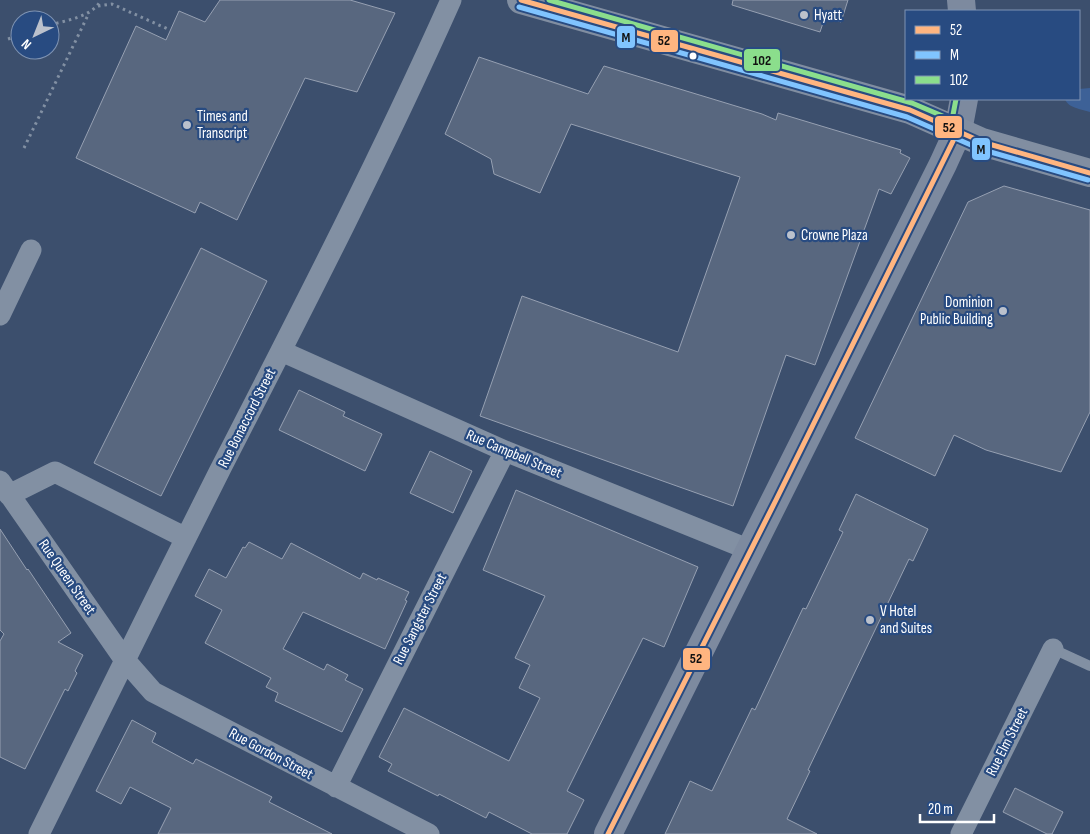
<svg xmlns="http://www.w3.org/2000/svg" width="1090" height="834" font-family="'Sofia Sans Condensed',sans-serif">
	<rect width="100%" height="100%" fill="#3c4f6d"/>
	<path fill="#3d6197" d="M 1090,88 L 1090,112 C 1081,109 1068,108 1065,99 L 1079,99 L 1079,89 Z"/>
	<path fill="#58677f" stroke="#96a0b2" d="M 220,0 L 350,0 L 395,13 L 357,92 L 305,78 L 237,220 L 200,202 L 195,213 L 76,158 L 136,26 L 166,40 L 179,11 L 205,22 Z
		M 733,0 L 848,0 L 841,22 L 825,17 L 820,32 L 732,5 Z
		M 479,57 L 588,94 L 604,66 L 762,114 L 776,120 L 778,113 L 901,150 L 900,153 L 910,158 L 891,194 L 879,189 L 815,365 L 786,355 L 733,506 L 480,416 L 522,296 L 678,352 L 740,177 L 571,124 L 540,193 L 494,174 L 491,159 L 445,134 Z
		M 1004,186 L 1090,210 L 1090,412 L 1061,472 L 986,450 L 954,435 L 935,476 L 855,438 L 968,202 Z
		M 201,248 L 267,281 L 161,496 L 94,463 Z
		M 299,390 L 345,412 L 343,416 L 382,434 L 365,471 L 279,430 Z
		M 430,451 L 472,471 L 453,513 L 410,493 Z
		M 516,490 L 698,567 L 664,647 L 643,638 L 567,791 L 584,800 L 567,834 L 532,834 L 489,812 L 486,818 L 439,794 L 438,796 L 388,771 L 392,764 L 379,757 L 404,708 L 509,761 L 540,698 L 519,688 L 530,665 L 515,658 L 545,596 L 483,570 Z
		M 856,494 L 928,529 L 913,561 L 909,559 L 808,770 L 810,771 L 787,819 L 817,834 L 665,834 L 690,781 L 712,791 L 752,708 L 755,710 L 803,608 L 806,609 L 843,532 L 839,530 Z
		M 0,529 L 27,570 L 28,569 L 71,633 L 58,642 L 83,655 L 75,671 L 77,673 L 68,691 L 65,689 L 25,769 L 0,757 L 0,641 L 4,634 L 0,630 Z
		M 249,542 L 282,559 L 291,543 L 360,579 L 363,573 L 377,580 L 378,578 L 409,592 L 405,600 L 407,601 L 385,649 L 303,612 L 283,649 L 324,670 L 327,664 L 348,675 L 345,680 L 363,689 L 342,732 L 275,701 L 278,693 L 266,687 L 271,678 L 205,643 L 222,610 L 195,596 L 209,569 L 226,578 L 243,547 L 245,548 Z
		M 132,720 L 156,733 L 152,742 L 193,764 L 196,759 L 272,797 L 269,802 L 332,834 L 158,834 L 171,808 L 130,787 L 121,804 L 96,791 Z
		M 1015,788 L 1063,812 L 1052,834 L 1047,834 L 1003,812 Z"/>
	<g fill="none" stroke-linecap="round" stroke-linejoin="round">
		<path stroke="#8290a3" stroke-width="3" stroke-dasharray="2.5 4" stroke-linecap="butt" d="M 98,6 L 112,4 L 170,30
			M 50,25 C 67,20 92,17 101,0
			M 8,39 L 20,35
			M 24,148 L 89,13"/>
		<path stroke="#8290a3" stroke-width="10" d="M 1053,649 L 1090,666"/>
		<path stroke="#8290a3" stroke-width="21" d="M 0,315 L 31,250
			M 281,351 L 505,451 L 750,550
			M 0,481 L 124,659 L 153,692 L 429,834
			M 9,495 L 55,472 L 186,538
			M 336,787 L 505,451
			M 39,834 C 99,712 159,591 220,470 C 300,314 380,159 451,0
			M 961,834 L 1053,649"/>
		<path stroke="#7d8a9f" stroke-width="28" d="M 961,0 L 962,11
			M 608,834 C 721,612 831,388 943,164 L 958,131 L 964,99"/>
		<path stroke="#818ea1" stroke-width="28" d="M 521,0 L 910,110 L 982,142 L 1090,173"/>
		<defs>
			<path id="bus-1" d="M 521,0 L 910,110 L 982,142 L 1090,173
				M 608,834 L 776,500 L 958,131"/>
			<path id="bus-2" d="M 519,7 L 907,117 L 980,149 L 1088,180"/>
			<path id="bus-3" d="M 549,0 L 912,103 L 952,120 L 956,99"/>
		</defs>
		<use href="#bus-1" stroke="#284b81" stroke-width="9"/>
		<use href="#bus-2" stroke="#284b81" stroke-width="9"/>
		<use href="#bus-3" stroke="#284b81" stroke-width="9"/>
		<use href="#bus-1" stroke="#ffb580" stroke-width="5"/>
		<use href="#bus-2" stroke="#80c4ff" stroke-width="5"/>
		<use href="#bus-3" stroke="#8bde8c" stroke-width="5"/>
	</g>
	<g fill="#bbc1cc" stroke="#284b81" stroke-width="2">
		<circle cx="804" cy="15" r="5"/>
		<circle cx="187" cy="125" r="5"/>
		<circle cx="791" cy="235" r="5"/>
		<circle cx="1003" cy="311" r="5"/>
		<circle cx="870" cy="620" r="5"/>
	</g>
	<circle fill="#fff" stroke="#284b81" stroke-width="2" cx="693" cy="56" r="4.5"/>
	<g text-anchor="middle" dominant-baseline="central" stroke-width="4.5" stroke-linejoin="round" paint-order="stroke">
		<g font-size="15" fill="#fff" stroke="#284b81" text-anchor="start">
			<text x="814" y="15">Hyatt</text>
			<text x="197" y="116">Times and<tspan x="197" dy="17">Transcript</tspan></text>
			<text x="801" y="235">Crowne Plaza</text>
			<text x="993" y="302" text-anchor="end">Dominion<tspan x="993" dy="17">Public Building</tspan></text>
			<text x="880" y="611">V Hotel<tspan x="880" dy="17">and Suites</tspan></text>
		</g>
		<g font-size="15" fill="#fff" stroke="#284b81">
			<text transform="translate(247 418) rotate(-63)">Rue Bonaccord Street</text>
			<text transform="translate(514 454) rotate(23)">Rue Campbell Street</text>
			<text transform="translate(67 577) rotate(55)">Rue Queen Street</text>
			<text transform="translate(420 619) rotate(-63)">Rue Sangster Street</text>
			<text transform="translate(1007 742) rotate(-63)">Rue Elm Street</text>
			<text transform="translate(271 754) rotate(28)">Rue Gordon Street</text>
		</g>
	</g>
	<g stroke="#284b81" stroke-width="2">
		<rect x="616" y="25" width="20" height="24" rx="5" fill="#80c4ff"/>
		<rect x="650" y="29" width="29" height="24" rx="5" fill="#ffb580"/>
		<rect x="743" y="48" width="38" height="24" rx="5" fill="#8bde8c"/>
		<rect x="934" y="115" width="29" height="24" rx="5" fill="#ffb580"/>
		<rect x="971" y="137" width="20" height="24" rx="5" fill="#80c4ff"/>
		<rect x="682" y="647" width="29" height="24" rx="5" fill="#ffb580"/>
	</g>
	<g font-size="14" text-anchor="middle" font-weight="bold" fill="#111">
		<text x="626" y="42">M</text>
		<text x="664" y="45">52</text>
		<text x="762" y="65">102</text>
		<text x="949" y="132">52</text>
		<text x="981" y="154">M</text>
		<text x="696" y="663">52</text>
	</g>
	<rect x="905" y="10" width="175" height="90" fill="#284b81" stroke="#7e93b3"/>
	<rect x="915" y="26" width="25" height="8" fill="#ffb580" stroke="#7e93b3"/>
	<text x="950" y="35" font-size="15" fill="#ffffff">52</text>
	<rect x="915" y="51" width="25" height="8" fill="#80c4ff" stroke="#7e93b3"/>
	<text x="950" y="60" font-size="15" fill="#ffffff">M</text>
	<rect x="915" y="76" width="25" height="8" fill="#8bde8c" stroke="#7e93b3"/>
	<text x="950" y="85" font-size="15" fill="#ffffff">102</text>
	<g transform="translate(35 35) rotate(223)"><circle r="24" fill="#284b81" stroke="#7e93b3"/>
	<path d="M0-4L9 19L0 12L-9 19Z" fill="#bbc1cc"/>
	<text y="-8" font-size="14" font-weight="bold" text-anchor="middle" fill="#ffffff">N</text>
	</g>
	<path d="M920 814v8h74v-8" fill="none" stroke="#ffffff" stroke-width="2.5"/>
	<text x="928" y="814" font-size="15" fill="#ffffff" stroke="#284b81" stroke-width="4" paint-order="stroke">20 m</text>
</svg>
